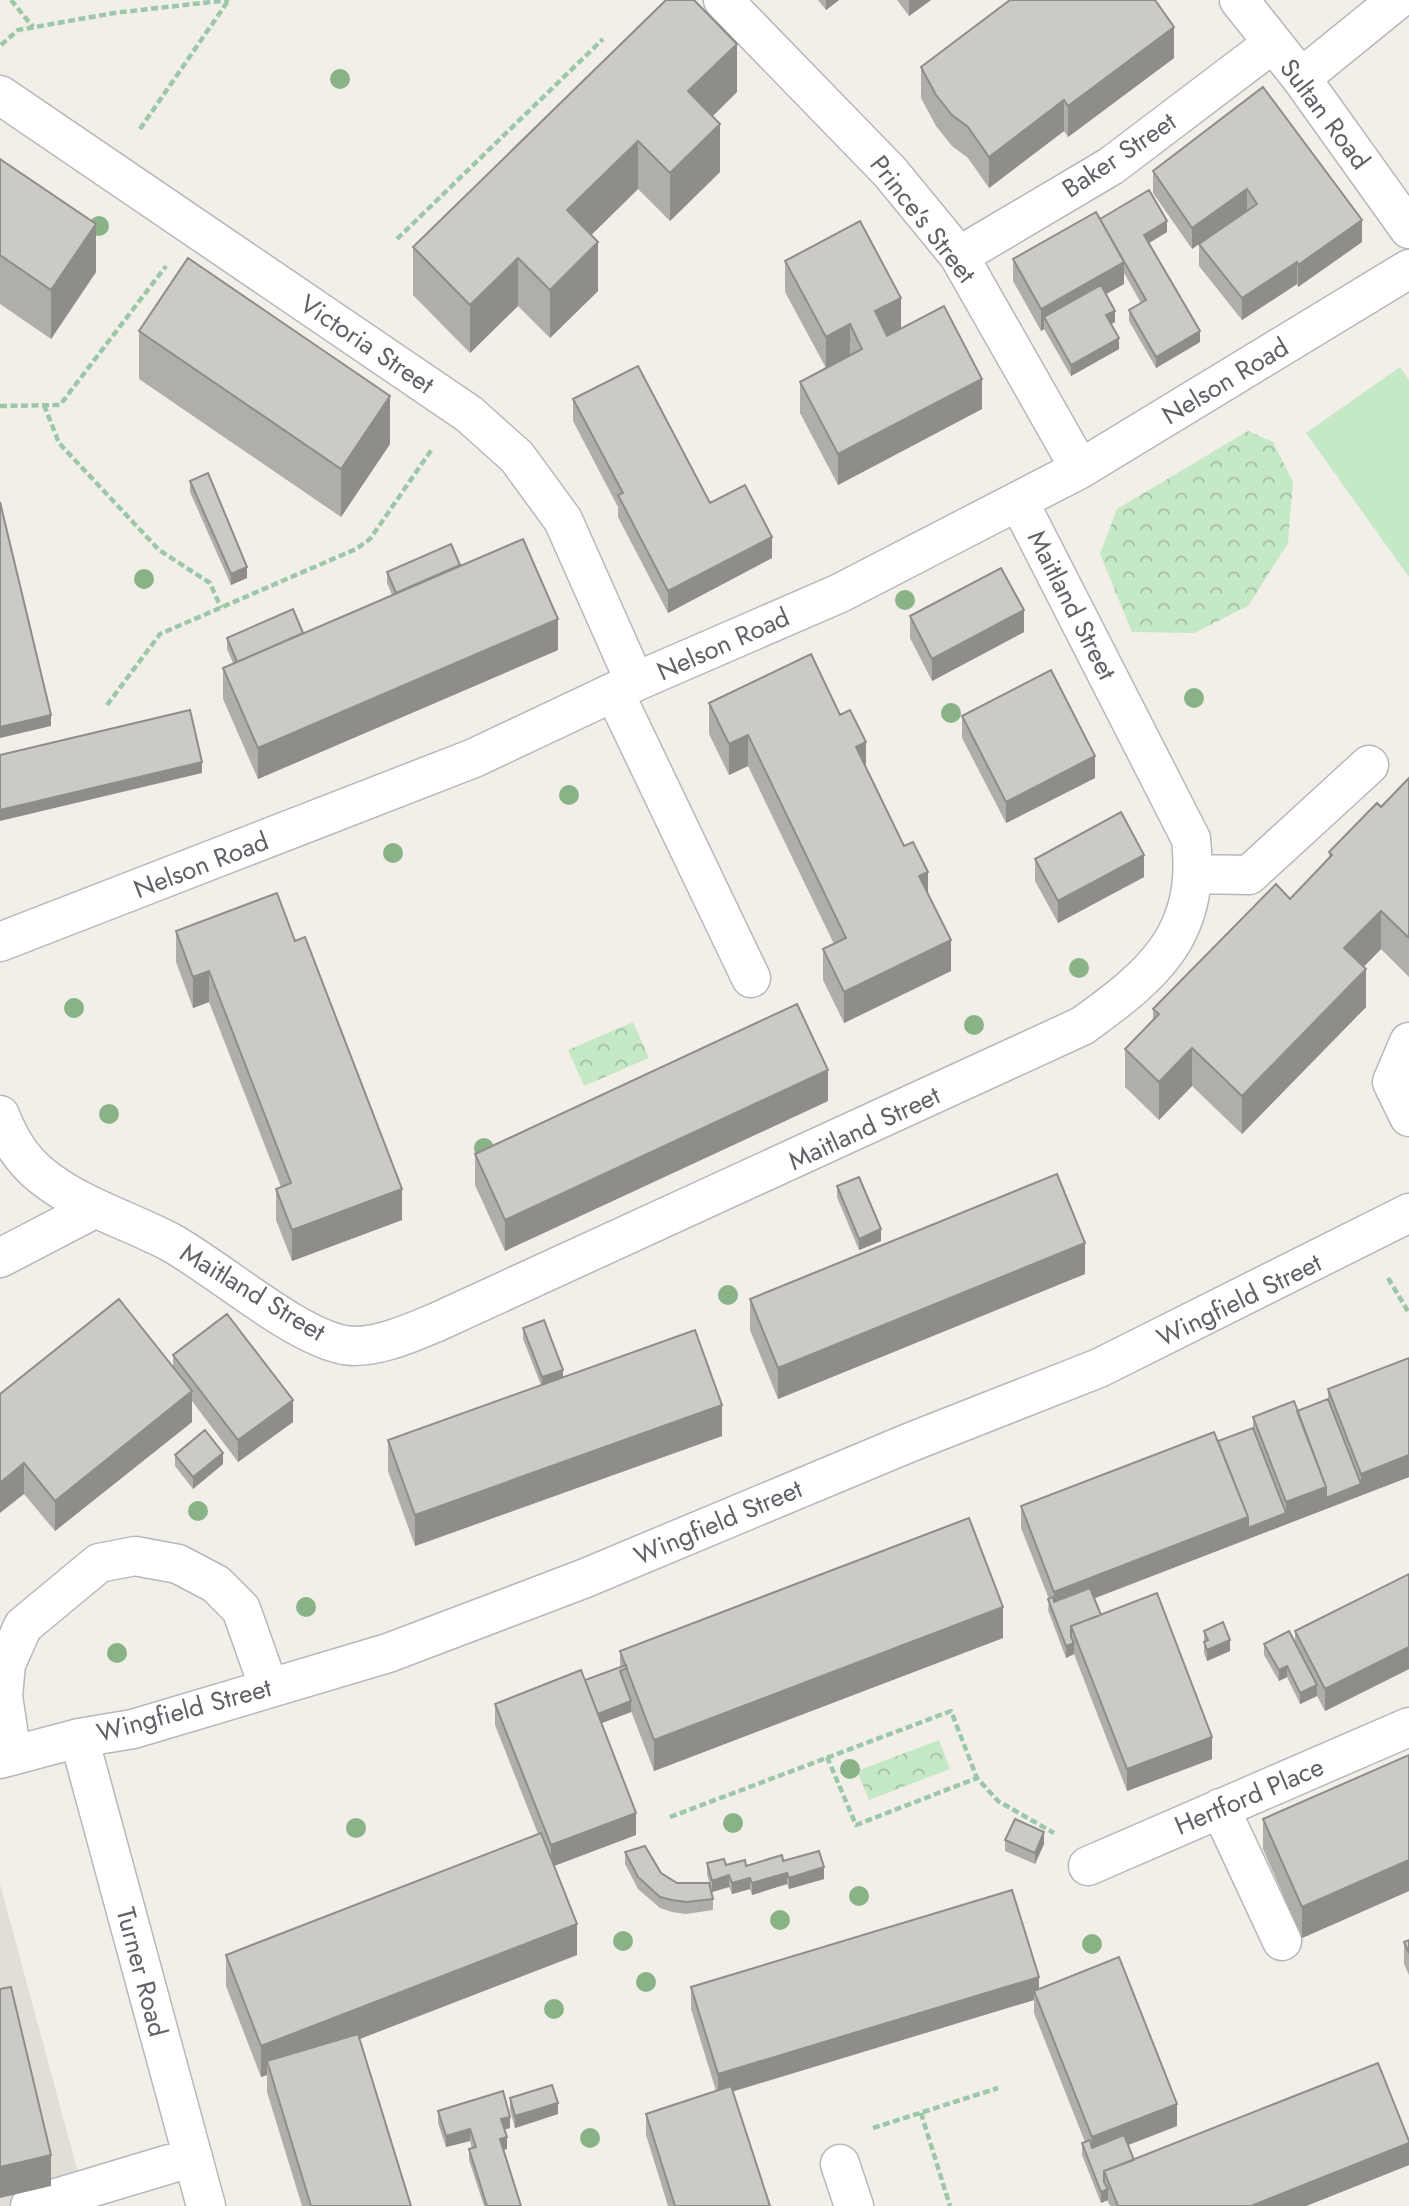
<svg xmlns="http://www.w3.org/2000/svg" width="1409" height="2206" font-family="Jost,sans-serif">
	<defs>
		<pattern id="forest-crowns" width="20" height="18" patternUnits="userSpaceOnUse" patternTransform="scale(1.75)"><rect width="20" height="18" fill="#c5e8c5"/><path d="M2 6a3 3 0 1 1 6 0M12 15a3 3 0 1 1 6 0" fill="none" stroke="#a3c0a4"/></pattern>
	</defs>
	<rect width="100%" height="100%" fill="#f1efe8"/>
	<path fill="#e1ded6" d="M 0,1884 L 87,2206 L 0,2206 Z"/>
	<path fill="url(#forest-crowns)" d="M 1248,431 L 1273,442 L 1293,482 L 1288,543 L 1248,606 L 1194,633 L 1132,632 L 1100,554 L 1117,509 Z
		M 633,1022 L 649,1058 L 584,1086 L 568,1050 Z
		M 939,1740 L 950,1769 L 869,1800 L 857,1771 Z"/>
	<path fill="#c5e8c5" d="M 1400,367 L 1409,380 L 1409,577 L 1306,433 Z"/>
	<g fill="none" stroke-linecap="round" stroke-linejoin="round">
		<defs>
			<path id="minor" d="M 723,0 L 890,172 L 959,256 L 1080,469
				M 1239,0 L 1301,78 L 1409,229
				M 1301,78 L 1397,0
				M 0,95 L 469,414 L 517,457 L 563,520 L 635,682
				M 959,256 L 1111,166 L 1272,44
				M 614,692 L 751,978
				M 1195,874 L 1249,875 L 1369,765
				M 0,942 L 474,758 L 635,682 L 840,593 L 1080,469 L 1409,269
				M 1409,1042 L 1392,1082 L 1409,1117
				M 0,1115 C 10,1140 21,1159 42,1176 C 79,1206 128,1220 170,1242 C 219,1269 293,1335 344,1345 C 373,1350 411,1333 437,1322 L 1082,1026 C 1153,975 1202,935 1191,839 L 1019,502
				M 0,1258 L 96,1208
				M 79,1738 L 206,2206
				M 12,1756 L 3,1696 L 6,1664 L 23,1626 L 99,1563 L 135,1556 L 178,1564 L 216,1584 L 241,1609 L 269,1688
				M 0,1759 L 79,1738 L 133,1729 L 388,1653 L 583,1579 L 911,1442 L 1099,1368 L 1409,1213
				M 1220,1808 L 1282,1941
				M 1088,1866 L 1409,1727
				M 840,2164 L 854,2206
				M 30,2206 L 193,2157"/>
		</defs>
		<use href="#minor" stroke="#b5b8bc" stroke-width="41"/>
		<path stroke="#9cc7a9" stroke-width="4.5" stroke-dasharray="7 3.5" stroke-linecap="butt" d="M 11,0 L 33,27
			M 1,45 L 18,30 L 114,13 L 229,0
			M 140,129 L 228,1
			M 397,239 L 603,39
			M 44,405 L 59,443 L 159,550 L 210,583 L 221,608
			M 0,406 L 60,405 L 166,266
			M 107,705 L 160,634 L 356,549 L 370,539 L 432,449
			M 1388,1278 L 1409,1313
			M 827,1757 L 856,1825 L 977,1778
			M 670,1817 L 951,1711 L 977,1778 L 998,1801 L 1054,1833
			M 921,2113 L 950,2206
			M 873,2128 L 998,2088"/>
		<use href="#minor" stroke="#fff" stroke-width="38"/>
	</g>
	<g fill="#89b387">
		<circle cx="340" cy="79" r="10"/>
		<circle cx="99" cy="226" r="10"/>
		<circle cx="144" cy="579" r="10"/>
		<circle cx="905" cy="600" r="10"/>
		<circle cx="1194" cy="698" r="10"/>
		<circle cx="951" cy="713" r="10"/>
		<circle cx="569" cy="795" r="10"/>
		<circle cx="393" cy="853" r="10"/>
		<circle cx="1079" cy="968" r="10"/>
		<circle cx="74" cy="1008" r="10"/>
		<circle cx="974" cy="1025" r="10"/>
		<circle cx="109" cy="1114" r="10"/>
		<circle cx="484" cy="1148" r="10"/>
		<circle cx="728" cy="1295" r="10"/>
		<circle cx="198" cy="1511" r="10"/>
		<circle cx="306" cy="1607" r="10"/>
		<circle cx="117" cy="1653" r="10"/>
		<circle cx="850" cy="1769" r="10"/>
		<circle cx="733" cy="1823" r="10"/>
		<circle cx="356" cy="1828" r="10"/>
		<circle cx="859" cy="1896" r="10"/>
		<circle cx="780" cy="1920" r="10"/>
		<circle cx="623" cy="1941" r="10"/>
		<circle cx="1092" cy="1944" r="10"/>
		<circle cx="646" cy="1982" r="10"/>
		<circle cx="554" cy="2009" r="10"/>
		<circle cx="590" cy="2138" r="10"/>
	</g>
	<path fill="#afaea9" d="M 818,0 L 839,0 L 826,10 Z
		M 897,0 L 931,0 L 909,16 Z
		M 1174,58 L 1068,137 L 1064,131 L 989,188 L 968,158 L 952,146 L 936,126 L 921,98 L 921,67 Z
		M 1263,87 L 1362,242 L 1298,287 L 1297,284 L 1242,320 L 1199,266 L 1199,244 L 1192,249 L 1153,193 L 1153,171 Z
		M 737,92 L 713,116 L 720,172 L 670,221 L 638,189 L 591,235 L 598,291 L 550,338 L 518,306 L 470,353 L 413,295 L 413,247 Z
		M 0,159 L 96,272 L 51,339 L 0,304 Z
		M 1100,219 L 1167,232 L 1149,243 L 1200,342 L 1156,368 L 1129,321 L 1129,310 L 1141,303 L 1124,273 L 1124,284 L 1106,294 L 1115,322 L 1111,324 L 1119,349 L 1071,376 L 1044,329 L 1041,331 L 1013,281 L 1013,259 Z
		M 785,261 L 982,409 L 838,485 L 800,413 L 800,382 L 826,368 L 785,292 Z
		M 139,331 L 390,444 L 341,517 L 139,379 Z
		M 573,399 L 710,503 L 772,558 L 668,613 L 618,517 L 618,507 L 573,421 Z
		M 190,481 L 247,578 L 231,585 L 190,492 Z
		M 460,565 L 558,650 L 258,779 L 223,699 L 223,668 L 233,663 L 227,649 L 227,638 L 303,633 L 392,595 L 387,583 L 387,572 Z
		M 910,616 L 1024,632 L 932,681 L 910,638 Z
		M 709,703 L 840,715 L 928,895 L 951,971 L 844,1023 L 823,980 L 823,949 L 834,944 L 748,766 L 729,775 L 709,734 Z
		M 962,716 L 1095,778 L 1006,823 L 962,738 Z
		M 1409,778 L 1409,977 L 1381,949 L 1364,966 L 1366,1007 L 1242,1134 L 1192,1086 L 1159,1120 L 1125,1087 L 1125,1049 L 1153,1020 L 1153,1009 L 1290,899 L 1329,859 L 1329,852 L 1381,807 Z
		M 1035,859 L 1144,877 L 1058,923 L 1035,881 Z
		M 176,931 L 295,941 L 402,1220 L 292,1261 L 276,1220 L 276,1189 L 281,1187 L 209,1002 L 193,1008 L 176,962 Z
		M 828,1101 L 505,1251 L 475,1185 L 475,1154 Z
		M 837,1186 L 881,1241 L 859,1250 L 837,1197 Z
		M 1085,1274 L 778,1399 L 750,1330 L 750,1299 Z
		M 523,1328 L 563,1377 L 722,1436 L 415,1546 L 388,1471 L 388,1440 L 541,1385 L 523,1339 Z
		M 173,1355 L 293,1422 L 238,1462 L 192,1401 L 192,1422 L 55,1531 L 24,1494 L 0,1394 L 173,1367 Z
		M 1409,1358 L 1409,1477 L 1094,1598 L 1101,1615 L 1212,1759 L 1127,1791 L 1074,1654 L 1066,1658 L 1048,1610 L 1049,1599 L 1021,1528 L 1021,1506 L 1218,1441 L 1253,1428 L 1253,1417 L 1297,1411 L 1328,1399 L 1328,1389 Z
		M 175,1455 L 223,1464 L 193,1489 L 175,1466 Z
		M 1409,1574 L 1409,1669 L 1325,1711 L 1317,1696 L 1300,1704 L 1287,1677 L 1279,1681 L 1264,1655 L 1264,1644 L 1295,1642 L 1295,1631 Z
		M 1204,1631 L 1230,1651 L 1207,1661 L 1204,1653 Z
		M 1003,1638 L 654,1771 L 631,1711 L 631,1712 L 602,1723 L 636,1835 L 554,1866 L 577,1955 L 360,2039 L 411,2206 L 302,2206 L 267,2092 L 267,2075 L 261,2077 L 226,1986 L 226,1955 L 538,1834 L 495,1725 L 495,1704 L 585,1680 L 620,1667 L 620,1651 Z
		M 1409,1755 L 1409,1891 L 1302,1938 L 1263,1849 L 1263,1819 Z
		M 1005,1840 L 1044,1844 L 1035,1864 L 1005,1851 Z
		M 625,1852 L 661,1873 L 677,1883 L 713,1899 L 713,1910 L 686,1914 L 672,1912 L 660,1908 L 638,1889 L 625,1864 Z
		M 783,1861 L 824,1879 L 789,1889 L 787,1884 L 752,1895 L 750,1889 L 732,1894 L 729,1887 L 712,1892 L 707,1874 L 707,1863 L 746,1866 Z
		M 1409,1940 L 1409,1975 L 1404,1964 L 1404,1942 Z
		M 691,1987 L 1039,1989 L 1177,2126 L 1128,2145 L 1134,2160 L 1409,2141 L 1409,2165 L 1306,2206 L 1110,2206 L 1107,2200 L 1101,2203 L 1082,2155 L 1082,2143 L 1085,2142 L 1034,2013 L 1034,2000 L 733,2091 L 770,2206 L 668,2206 L 646,2135 L 646,2114 L 716,2091 L 691,2009 Z
		M 510,2098 L 558,2114 L 515,2128 L 510,2110 Z
		M 438,2111 L 510,2128 L 504,2130 L 507,2149 L 503,2150 L 521,2206 L 484,2206 L 469,2160 L 469,2149 L 472,2148 L 470,2141 L 446,2147 L 438,2123 Z"/>
	<path fill="#8f8d8a" d="M 826,0 L 839,0 L 826,10 Z
		M 909,0 L 931,0 L 909,16 Z
		M 1174,27 L 1174,58 L 1068,137 L 1068,106 Z
		M 737,44 L 737,92 L 688,140 L 688,91 Z
		M 1064,100 L 1064,131 L 989,188 L 989,157 Z
		M 720,124 L 720,172 L 670,221 L 670,173 Z
		M 638,141 L 638,189 L 567,259 L 567,210 Z
		M 1247,189 L 1247,211 L 1192,249 L 1192,228 Z
		M 1362,220 L 1362,242 L 1298,287 L 1298,265 Z
		M 1167,221 L 1167,232 L 1144,246 L 1144,235 Z
		M 96,224 L 96,272 L 51,339 L 51,290 Z
		M 598,242 L 598,291 L 550,338 L 550,290 Z
		M 518,258 L 518,306 L 470,353 L 470,305 Z
		M 1124,262 L 1124,284 L 1049,326 L 1044,317 L 1044,329 L 1041,331 L 1041,309 Z
		M 1297,262 L 1297,284 L 1242,320 L 1242,298 Z
		M 901,298 L 901,329 L 875,342 L 875,311 Z
		M 1115,311 L 1115,322 L 1106,327 L 1106,315 Z
		M 850,324 L 850,355 L 826,368 L 826,337 Z
		M 1200,331 L 1200,342 L 1156,368 L 1156,357 Z
		M 1119,338 L 1119,349 L 1071,376 L 1071,365 Z
		M 982,379 L 982,409 L 838,485 L 838,454 Z
		M 390,396 L 390,444 L 341,517 L 341,469 Z
		M 772,537 L 772,558 L 668,613 L 668,591 Z
		M 247,567 L 247,578 L 231,585 L 231,574 Z
		M 1024,610 L 1024,632 L 932,681 L 932,659 Z
		M 558,619 L 558,650 L 258,779 L 258,748 Z
		M 51,715 L 51,726 L 0,738 L 0,727 Z
		M 748,735 L 748,766 L 729,775 L 729,744 Z
		M 866,742 L 866,773 L 856,747 Z
		M 1095,756 L 1095,778 L 1006,823 L 1006,802 Z
		M 202,762 L 202,773 L 0,821 L 0,810 Z
		M 1144,855 L 1144,877 L 1058,923 L 1058,901 Z
		M 928,872 L 928,903 L 919,876 Z
		M 1381,911 L 1381,949 L 1344,987 L 1344,948 Z
		M 951,940 L 951,971 L 844,1023 L 844,992 Z
		M 1366,969 L 1366,1007 L 1242,1134 L 1242,1096 Z
		M 209,971 L 209,1002 L 193,1008 L 193,977 Z
		M 1192,1048 L 1192,1086 L 1159,1120 L 1159,1082 Z
		M 828,1070 L 828,1101 L 505,1251 L 505,1220 Z
		M 402,1189 L 402,1220 L 292,1261 L 292,1230 Z
		M 881,1229 L 881,1241 L 859,1250 L 859,1239 Z
		M 1085,1243 L 1085,1274 L 778,1399 L 778,1368 Z
		M 563,1370 L 563,1381 L 542,1389 L 542,1377 Z
		M 192,1391 L 192,1422 L 55,1531 L 55,1501 Z
		M 293,1400 L 293,1422 L 238,1462 L 238,1440 Z
		M 722,1405 L 722,1436 L 415,1546 L 415,1515 Z
		M 223,1453 L 223,1464 L 193,1489 L 193,1477 Z
		M 1409,1455 L 1409,1477 L 1054,1614 L 1054,1592 L 1248,1517 L 1286,1513 L 1286,1502 L 1326,1487 L 1361,1484 L 1361,1474 Z
		M 24,1463 L 24,1494 L 0,1513 L 0,1483 Z
		M 1003,1607 L 1003,1638 L 654,1771 L 654,1740 Z
		M 1230,1640 L 1230,1651 L 1207,1661 L 1207,1650 Z
		M 1074,1643 L 1074,1654 L 1066,1658 L 1066,1646 Z
		M 1409,1647 L 1409,1669 L 1325,1711 L 1325,1689 Z
		M 1287,1666 L 1287,1677 L 1279,1681 L 1279,1670 Z
		M 1317,1685 L 1317,1696 L 1300,1704 L 1300,1693 Z
		M 631,1701 L 631,1712 L 594,1726 L 594,1715 Z
		M 1212,1737 L 1212,1759 L 1127,1791 L 1127,1769 Z
		M 636,1813 L 636,1835 L 551,1867 L 551,1845 Z
		M 1044,1832 L 1044,1844 L 1035,1864 L 1035,1853 Z
		M 1409,1860 L 1409,1891 L 1302,1938 L 1302,1907 Z
		M 824,1867 L 824,1879 L 789,1889 L 789,1878 Z
		M 787,1873 L 787,1884 L 752,1895 L 752,1883 Z
		M 729,1875 L 729,1887 L 712,1892 L 712,1881 Z
		M 750,1878 L 750,1889 L 732,1894 L 732,1883 Z
		M 577,1924 L 577,1955 L 271,2073 L 267,2061 L 267,2075 L 261,2077 L 261,2046 Z
		M 1039,1977 L 1039,1999 L 1034,1991 L 1034,2000 L 718,2096 L 718,2074 Z
		M 558,2103 L 558,2114 L 515,2128 L 515,2116 Z
		M 1177,2104 L 1177,2126 L 1092,2159 L 1092,2137 Z
		M 510,2117 L 510,2128 L 501,2130 L 501,2119 Z
		M 470,2129 L 470,2141 L 446,2147 L 446,2136 Z
		M 507,2137 L 507,2149 L 500,2150 L 500,2139 Z
		M 1409,2143 L 1409,2165 L 1306,2206 L 1251,2206 Z
		M 51,2155 L 51,2186 L 0,2198 L 0,2167 Z
		M 1108,2189 L 1108,2200 L 1101,2203 L 1101,2192 Z"/>
	<path fill="#cccac5" stroke="#8f8d8a" stroke-width="2" d="M 666,0 L 694,0 L 737,44 L 688,91 L 720,124 L 670,173 L 638,141 L 567,210 L 598,242 L 550,290 L 518,258 L 470,305 L 413,247 Z
		M 1010,0 L 1155,0 L 1174,27 L 1068,106 L 1064,100 L 989,157 L 968,127 L 952,115 L 936,95 L 921,67 Z
		M 1263,87 L 1362,220 L 1298,265 L 1297,262 L 1242,298 L 1199,244 L 1257,204 L 1247,189 L 1192,228 L 1153,171 Z
		M 0,159 L 96,224 L 51,290 L 0,255 Z
		M 1149,190 L 1167,221 L 1144,235 L 1200,331 L 1156,357 L 1129,310 L 1146,300 L 1100,219 Z
		M 1096,212 L 1124,262 L 1041,309 L 1013,259 Z
		M 860,221 L 901,298 L 875,311 L 887,336 L 944,306 L 982,379 L 838,454 L 800,382 L 862,349 L 850,324 L 826,337 L 785,261 Z
		M 188,258 L 390,396 L 341,469 L 139,331 Z
		M 1101,285 L 1115,311 L 1106,315 L 1119,338 L 1071,365 L 1044,317 Z
		M 638,366 L 710,503 L 745,485 L 772,537 L 668,591 L 618,495 L 623,493 L 573,399 Z
		M 208,473 L 247,567 L 231,574 L 190,481 Z
		M 0,502 L 51,715 L 0,727 Z
		M 523,539 L 558,619 L 258,748 L 223,668 Z
		M 451,544 L 460,565 L 396,593 L 387,572 Z
		M 1001,568 L 1024,610 L 932,659 L 910,616 Z
		M 293,609 L 303,633 L 237,662 L 227,638 Z
		M 811,654 L 840,715 L 850,710 L 866,742 L 856,747 L 904,846 L 913,842 L 928,872 L 919,876 L 951,940 L 844,992 L 823,949 L 846,938 L 748,735 L 729,744 L 709,703 Z
		M 1051,670 L 1095,756 L 1006,802 L 962,716 Z
		M 190,710 L 202,762 L 0,810 L 0,755 Z
		M 1409,778 L 1409,938 L 1381,911 L 1344,948 L 1366,969 L 1242,1096 L 1192,1048 L 1159,1082 L 1125,1049 L 1159,1014 L 1153,1009 L 1276,884 L 1290,899 L 1332,855 L 1329,852 L 1377,803 L 1381,807 Z
		M 1121,812 L 1144,855 L 1058,901 L 1035,859 Z
		M 277,893 L 295,941 L 305,937 L 402,1189 L 292,1230 L 276,1189 L 291,1183 L 209,971 L 193,977 L 176,931 Z
		M 797,1004 L 828,1070 L 505,1220 L 475,1154 Z
		M 1057,1174 L 1085,1243 L 778,1368 L 750,1299 Z
		M 859,1177 L 881,1229 L 859,1239 L 837,1186 Z
		M 119,1299 L 192,1391 L 55,1501 L 24,1463 L 0,1483 L 0,1394 Z
		M 227,1314 L 293,1400 L 238,1440 L 173,1355 Z
		M 544,1320 L 563,1370 L 542,1377 L 523,1328 Z
		M 695,1330 L 722,1405 L 415,1515 L 388,1440 Z
		M 1409,1358 L 1409,1455 L 1361,1474 L 1328,1389 Z
		M 1328,1399 L 1361,1484 L 1326,1498 L 1326,1487 L 1297,1411 Z
		M 1294,1401 L 1326,1487 L 1286,1502 L 1253,1417 Z
		M 1253,1428 L 1286,1513 L 1248,1528 L 1248,1517 L 1218,1441 Z
		M 205,1430 L 223,1453 L 193,1477 L 175,1455 Z
		M 1214,1432 L 1248,1517 L 1054,1592 L 1021,1506 Z
		M 969,1518 L 1003,1607 L 654,1740 L 620,1651 Z
		M 1409,1574 L 1409,1647 L 1325,1689 L 1295,1631 Z
		M 1090,1588 L 1101,1615 L 1071,1626 L 1071,1637 L 1074,1643 L 1066,1646 L 1048,1599 L 1053,1597 L 1054,1602 Z
		M 1157,1593 L 1212,1737 L 1127,1769 L 1071,1626 Z
		M 1223,1622 L 1230,1640 L 1207,1650 L 1204,1642 L 1208,1640 L 1204,1631 Z
		M 1289,1631 L 1317,1685 L 1300,1693 L 1287,1666 L 1279,1670 L 1264,1644 Z
		M 626,1665 L 627,1668 L 620,1671 L 631,1701 L 598,1714 L 585,1680 Z
		M 581,1670 L 636,1813 L 551,1845 L 495,1704 Z
		M 1409,1755 L 1409,1860 L 1302,1907 L 1263,1819 Z
		M 1015,1819 L 1044,1832 L 1035,1853 L 1005,1840 Z
		M 541,1833 L 577,1924 L 261,2046 L 226,1955 Z
		M 645,1846 L 661,1873 L 677,1883 L 709,1883 L 713,1899 L 686,1902 L 672,1900 L 660,1897 L 638,1877 L 625,1852 Z
		M 819,1851 L 824,1867 L 789,1878 L 787,1873 L 752,1883 L 750,1878 L 732,1883 L 729,1875 L 712,1881 L 707,1863 L 724,1859 L 726,1865 L 745,1860 L 746,1866 L 782,1855 L 783,1861 Z
		M 1012,1890 L 1039,1977 L 718,2074 L 691,1987 Z
		M 1409,1940 L 1409,1953 L 1404,1942 Z
		M 1119,1957 L 1177,2104 L 1092,2137 L 1034,1991 Z
		M 11,1987 L 51,2155 L 0,2167 L 0,1989 Z
		M 358,2034 L 411,2206 L 311,2206 L 267,2061 Z
		M 1378,2063 L 1409,2141 L 1409,2143 L 1251,2206 L 1118,2206 L 1104,2171 Z
		M 552,2085 L 558,2103 L 515,2116 L 510,2098 Z
		M 731,2086 L 770,2206 L 675,2206 L 646,2114 Z
		M 503,2091 L 510,2117 L 501,2119 L 507,2137 L 500,2139 L 521,2206 L 487,2206 L 469,2149 L 476,2147 L 470,2129 L 446,2136 L 438,2111 Z
		M 1124,2135 L 1134,2160 L 1104,2171 L 1104,2182 L 1108,2189 L 1101,2192 L 1082,2143 L 1090,2140 L 1092,2148 Z"/>
	<g text-anchor="middle" dominant-baseline="central" stroke-width="5" stroke-linejoin="round" paint-order="stroke">
		<g font-size="26" fill="#5f6368" stroke="#fff">
			<text transform="translate(1325 114) rotate(53)">Sultan Road</text>
			<text transform="translate(1119 155) rotate(-34)">Baker Street</text>
			<text transform="translate(923 219) rotate(52)">Prince's Street</text>
			<text transform="translate(367 344) rotate(34)">Victoria Street</text>
			<text transform="translate(1225 381) rotate(-31)">Nelson Road</text>
			<text transform="translate(1072 605) rotate(63)">Maitland Street</text>
			<text transform="translate(723 644) rotate(-24)">Nelson Road</text>
			<text transform="translate(201 865) rotate(-21)">Nelson Road</text>
			<text transform="translate(864 1128) rotate(-25)">Maitland Street</text>
			<text transform="translate(253 1292) rotate(31)">Maitland Street</text>
			<text transform="translate(1239 1300) rotate(-26)">Wingfield Street</text>
			<text transform="translate(718 1522) rotate(-23)">Wingfield Street</text>
			<text transform="translate(184 1710) rotate(-15)">Wingfield Street</text>
			<text transform="translate(1249 1796) rotate(-23)">Hertford Place</text>
			<text transform="translate(142 1972) rotate(75)">Turner Road</text>
		</g>
	</g>
</svg>
